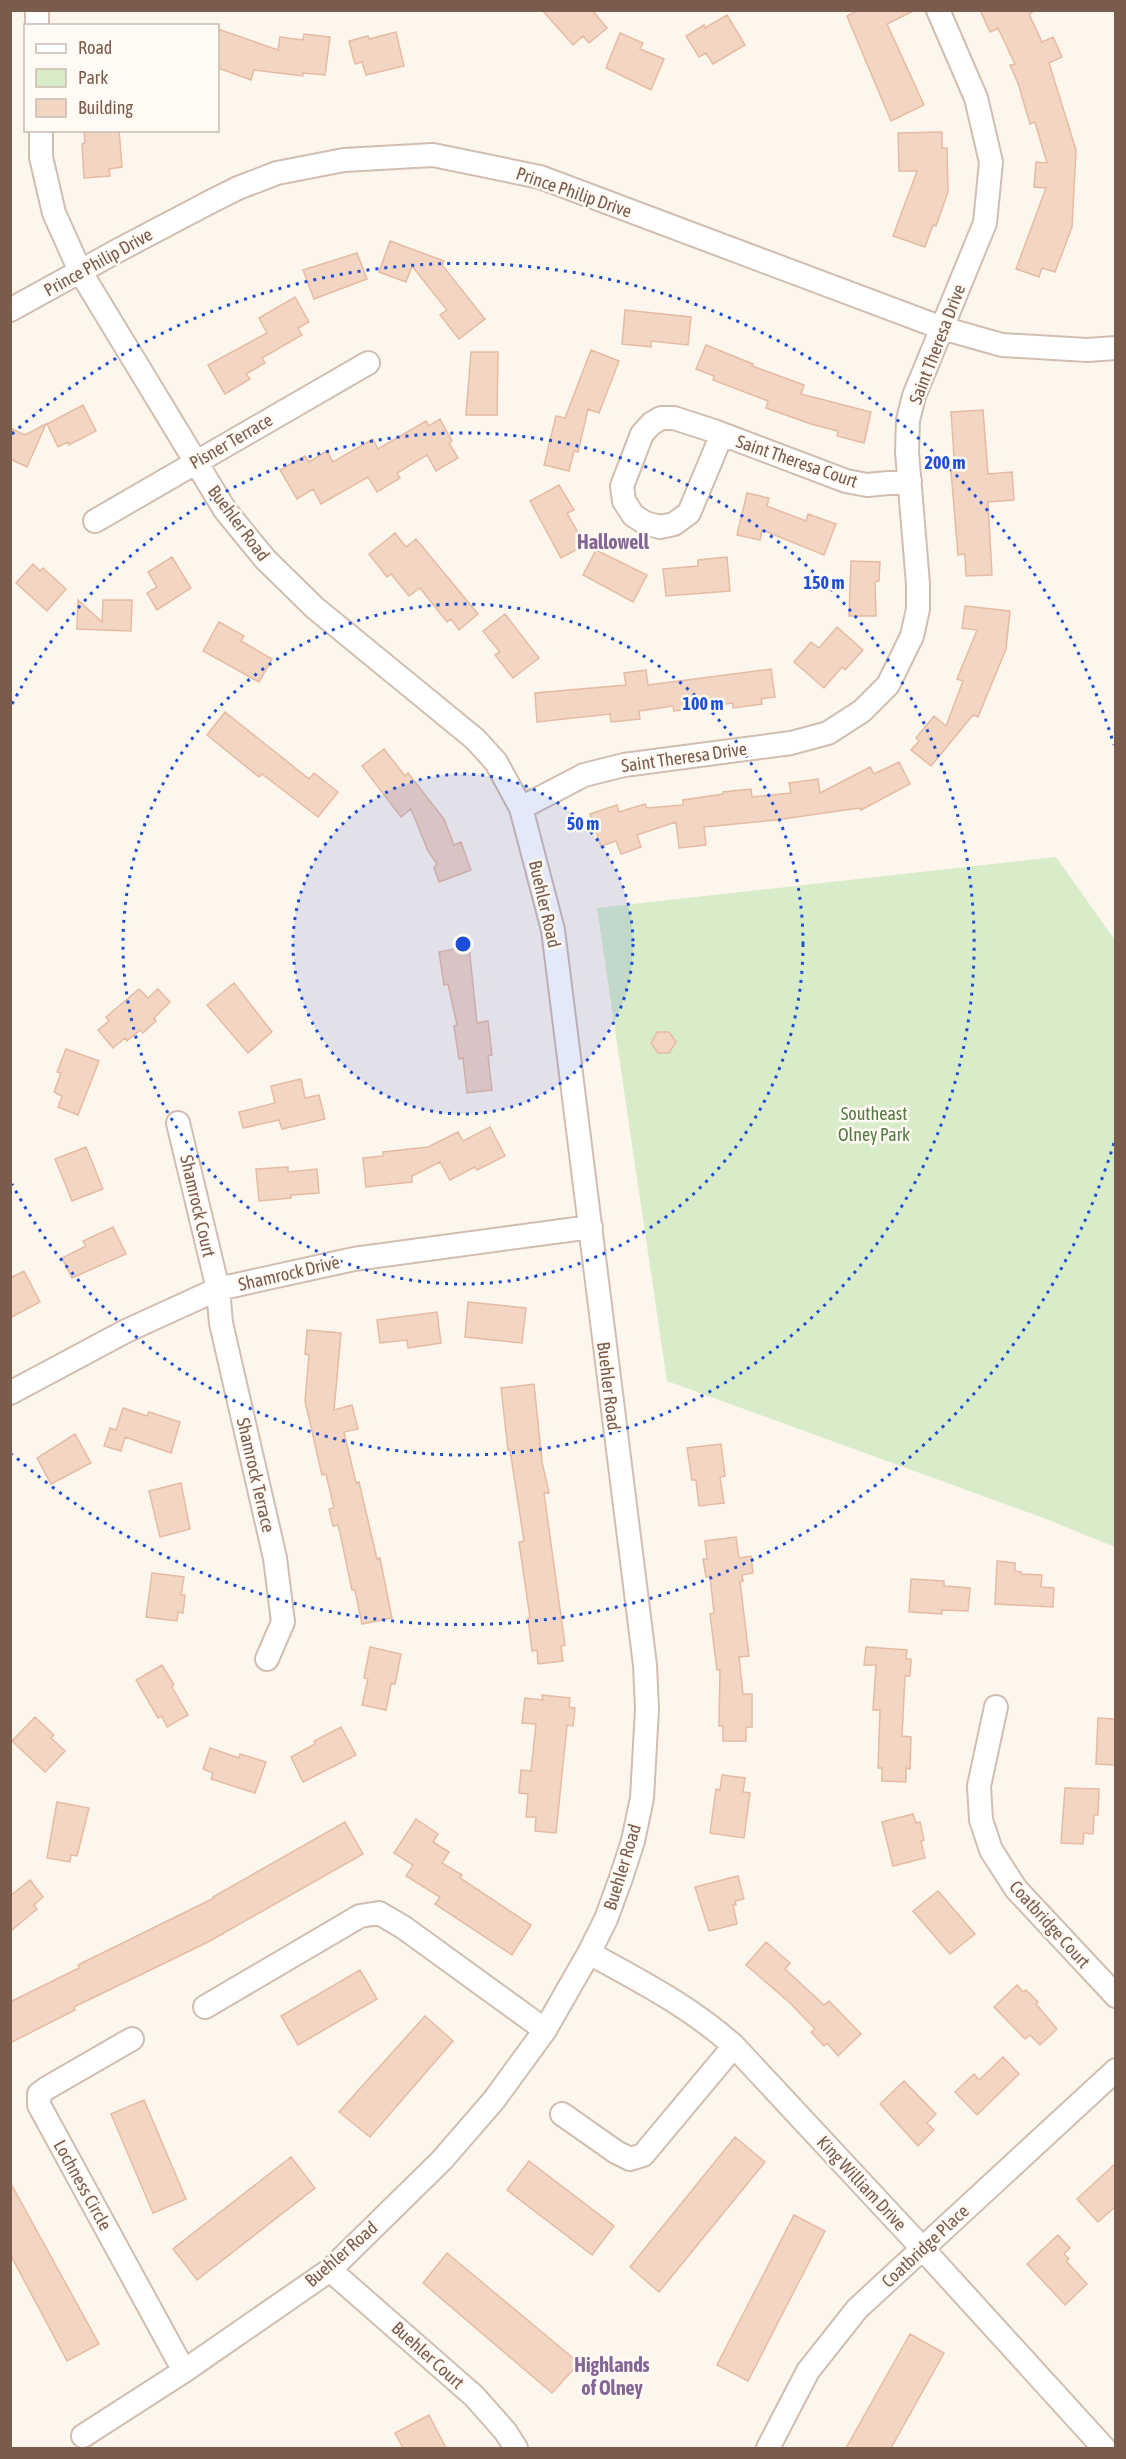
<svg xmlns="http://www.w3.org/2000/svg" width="1126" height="2459" font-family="'Asap Condensed',sans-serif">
	<rect width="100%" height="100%" fill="#fdf6ec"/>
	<path fill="#d8ecc9" d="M 1056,857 L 1115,940 L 1115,1547 L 1046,1519 L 667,1381 L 597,908 Z"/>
	<path fill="#f3d5c3" stroke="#e6bba3" stroke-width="1.5" d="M 542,10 L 592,10 L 607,28 L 589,43 L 583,36 L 573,45 Z
		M 858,10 L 915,10 L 887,24 L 924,105 L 891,121 L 847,16 Z
		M 980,10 L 1036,10 L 1029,14 L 1042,42 L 1053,37 L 1062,57 L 1049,63 L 1076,150 L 1072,227 L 1055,272 L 1042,268 L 1039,277 L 1016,269 L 1046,188 L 1034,187 L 1036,162 L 1047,163 L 1035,122 L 1030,124 L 1018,83 L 1010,65 L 1015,64 L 998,28 L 990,32 Z
		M 727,15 L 745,45 L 713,64 L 706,53 L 699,57 L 686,36 L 704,25 L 705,28 Z
		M 218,29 L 278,50 L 280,37 L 303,40 L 304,34 L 330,37 L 325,75 L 303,73 L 303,76 L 254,70 L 251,80 L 218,68 Z
		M 396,32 L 404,66 L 366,75 L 362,62 L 355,64 L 349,41 L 368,36 L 369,39 Z
		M 620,33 L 643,43 L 640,49 L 664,59 L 651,90 L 606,68 Z
		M 84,130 L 119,130 L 122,167 L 109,169 L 110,176 L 84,178 L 82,144 L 85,143 Z
		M 942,132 L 942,148 L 947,148 L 948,192 L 936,226 L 933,225 L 925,247 L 893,236 L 917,171 L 899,171 L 898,133 Z
		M 390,241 L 444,261 L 442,265 L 485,319 L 459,339 L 440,315 L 447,310 L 412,266 L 406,282 L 379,272 Z
		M 357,253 L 367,279 L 314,299 L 303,270 Z
		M 295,297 L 309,322 L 298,328 L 302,335 L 262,358 L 265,363 L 246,374 L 250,379 L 225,394 L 208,365 L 267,333 L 259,318 Z
		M 625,310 L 691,317 L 688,345 L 651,341 L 651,347 L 622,344 Z
		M 706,345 L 753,364 L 752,366 L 804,385 L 801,394 L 871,412 L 864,443 L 837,436 L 838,431 L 811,424 L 766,408 L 768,401 L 713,380 L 714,376 L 696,369 Z
		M 591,350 L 619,361 L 599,413 L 588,409 L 578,452 L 574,451 L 569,471 L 544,465 L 556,416 L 565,418 Z
		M 471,352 L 498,352 L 497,415 L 466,415 Z
		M 83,405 L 96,431 L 69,445 L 68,442 L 58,447 L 47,424 Z
		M 983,410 L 988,474 L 1012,472 L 1014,500 L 988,502 L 992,575 L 966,576 L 965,554 L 958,555 L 951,471 L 955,471 L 951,412 Z
		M 440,419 L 452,441 L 449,443 L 458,458 L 436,471 L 427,455 L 397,473 L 400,478 L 377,492 L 368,477 L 321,504 L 313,489 L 297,499 L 280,470 L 305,456 L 309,462 L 327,451 L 333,462 L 373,439 L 378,449 L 426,421 L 429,426 Z
		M 46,424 L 27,467 L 10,459 L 10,428 L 25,435 Z
		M 559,485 L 574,510 L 567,513 L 585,545 L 561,558 L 530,501 Z
		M 747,493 L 769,498 L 767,506 L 806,521 L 808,514 L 836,524 L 824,555 L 762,530 L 760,540 L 737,535 Z
		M 395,533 L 406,547 L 416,539 L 478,614 L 459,630 L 451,619 L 447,622 L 420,588 L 409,596 L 391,574 L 387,577 L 369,554 Z
		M 596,550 L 647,575 L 633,602 L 583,575 Z
		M 172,557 L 191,588 L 157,610 L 147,593 L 157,587 L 148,572 Z
		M 727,557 L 730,591 L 666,596 L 663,569 L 698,566 L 698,560 Z
		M 851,561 L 880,562 L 879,581 L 875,582 L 876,616 L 849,616 Z
		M 33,564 L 40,571 L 43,568 L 66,589 L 47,611 L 16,583 Z
		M 78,600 L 102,622 L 103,600 L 132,600 L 131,631 L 77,629 Z
		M 965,606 L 1010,611 L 1006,649 L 978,717 L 973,715 L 931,766 L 911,750 L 919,741 L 916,738 L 934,716 L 946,726 L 963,681 L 957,679 L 977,630 L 962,628 Z
		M 505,614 L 539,658 L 513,678 L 495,655 L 500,652 L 483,631 Z
		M 219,622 L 244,636 L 241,641 L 272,659 L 259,682 L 203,651 Z
		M 837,627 L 863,650 L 845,670 L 842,667 L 824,688 L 794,662 L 811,642 L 819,648 Z
		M 771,669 L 775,697 L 761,699 L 762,704 L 733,708 L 733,703 L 674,711 L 673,706 L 639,711 L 640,719 L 611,722 L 610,714 L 537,722 L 535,693 L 626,685 L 624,673 L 646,670 L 648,685 Z
		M 225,712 L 309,779 L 314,773 L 338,792 L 318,817 L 262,774 L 259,777 L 207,735 Z
		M 384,749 L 405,776 L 408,773 L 444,819 L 454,845 L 461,842 L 471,870 L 439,882 L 434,868 L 437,864 L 428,851 L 411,809 L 401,817 L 362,766 Z
		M 899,762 L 910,784 L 861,810 L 859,808 L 776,820 L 704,827 L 706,845 L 679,848 L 676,822 L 637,835 L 641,847 L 621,854 L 616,841 L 601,846 L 590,814 L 617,805 L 619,812 L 645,804 L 647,808 L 683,805 L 683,800 L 723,794 L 723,792 L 751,789 L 752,797 L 791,793 L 789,783 L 818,779 L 820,793 L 870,767 L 874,774 Z
		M 469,946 L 477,1023 L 488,1021 L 492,1055 L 488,1056 L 492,1090 L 467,1093 L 463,1058 L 459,1059 L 454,1026 L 457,1025 L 448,984 L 444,985 L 439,952 Z
		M 234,983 L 272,1032 L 248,1053 L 207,1005 Z
		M 139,989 L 148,998 L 158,989 L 170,1002 L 154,1018 L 156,1021 L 143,1033 L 140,1030 L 127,1041 L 125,1038 L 113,1048 L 98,1030 L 109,1021 L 106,1017 Z
		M 657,1032 L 669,1032 L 676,1042 L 669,1053 L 658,1053 L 651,1043 Z
		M 66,1049 L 99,1061 L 78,1115 L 58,1107 L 62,1096 L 54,1092 L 61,1073 L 57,1072 Z
		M 301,1079 L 305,1098 L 319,1095 L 325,1119 L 282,1129 L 279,1120 L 243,1128 L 239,1112 L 275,1103 L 271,1086 Z
		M 490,1127 L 505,1156 L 477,1170 L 475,1167 L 450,1180 L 440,1162 L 412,1176 L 412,1182 L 366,1187 L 363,1158 L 383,1156 L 383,1152 L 428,1147 L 458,1132 L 463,1141 Z
		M 86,1147 L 103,1189 L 72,1201 L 55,1159 Z
		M 288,1167 L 288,1172 L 317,1169 L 319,1193 L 291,1195 L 291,1198 L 259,1201 L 256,1169 Z
		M 113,1227 L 126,1254 L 72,1278 L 62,1258 L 86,1246 L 83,1241 Z
		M 24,1271 L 40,1302 L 10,1318 L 10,1278 Z
		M 468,1302 L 526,1308 L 522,1343 L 465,1337 Z
		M 437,1312 L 441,1343 L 408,1348 L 407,1340 L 380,1343 L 377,1320 Z
		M 307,1330 L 341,1333 L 334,1410 L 352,1405 L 358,1429 L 344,1432 L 356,1483 L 359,1482 L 377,1559 L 380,1558 L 392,1618 L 362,1624 L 355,1590 L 352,1590 L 340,1533 L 338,1525 L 333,1526 L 329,1509 L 334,1508 L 326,1474 L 322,1475 L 305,1401 L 309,1355 L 305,1354 Z
		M 534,1384 L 542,1462 L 549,1493 L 544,1493 L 565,1645 L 561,1646 L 563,1661 L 538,1664 L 537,1650 L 532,1651 L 528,1618 L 530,1618 L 519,1542 L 524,1541 L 510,1450 L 508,1450 L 501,1388 Z
		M 123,1408 L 147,1416 L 149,1412 L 180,1422 L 171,1453 L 125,1437 L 121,1451 L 104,1446 L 110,1428 L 116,1430 Z
		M 75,1434 L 91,1463 L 51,1484 L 37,1458 Z
		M 721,1444 L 725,1476 L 720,1477 L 724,1503 L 699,1506 L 696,1480 L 692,1480 L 687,1448 Z
		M 181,1483 L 190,1529 L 160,1537 L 149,1491 Z
		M 736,1537 L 739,1558 L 751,1556 L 753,1573 L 742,1575 L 743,1581 L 740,1582 L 749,1656 L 739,1657 L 743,1694 L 752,1694 L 752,1727 L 746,1727 L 746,1741 L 723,1741 L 723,1726 L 719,1726 L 720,1670 L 717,1670 L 710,1614 L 714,1613 L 710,1576 L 706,1577 L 703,1559 L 707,1559 L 705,1541 Z
		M 997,1561 L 1015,1563 L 1015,1571 L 1021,1572 L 1021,1574 L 1042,1575 L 1041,1587 L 1054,1588 L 1053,1607 L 995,1604 Z
		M 152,1573 L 184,1577 L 181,1595 L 185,1595 L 183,1613 L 178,1612 L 177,1621 L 146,1617 Z
		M 911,1579 L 944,1581 L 944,1586 L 970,1588 L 968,1611 L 942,1610 L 942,1614 L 909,1612 Z
		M 370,1647 L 401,1654 L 395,1684 L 391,1684 L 386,1710 L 362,1705 L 368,1679 L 364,1678 Z
		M 866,1647 L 907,1650 L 906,1659 L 911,1659 L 910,1676 L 905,1676 L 902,1736 L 911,1737 L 910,1769 L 906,1768 L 906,1782 L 882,1781 L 882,1768 L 878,1768 L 880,1710 L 873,1710 L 876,1665 L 864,1665 Z
		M 162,1665 L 174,1685 L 172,1687 L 188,1715 L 167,1727 L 162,1716 L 158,1718 L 136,1680 Z
		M 542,1695 L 570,1698 L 569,1707 L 575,1708 L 573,1726 L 567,1725 L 556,1833 L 535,1831 L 536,1817 L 526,1817 L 528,1794 L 519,1793 L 521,1770 L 531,1771 L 536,1724 L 522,1723 L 525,1698 L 543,1700 Z
		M 35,1717 L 54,1735 L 51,1738 L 65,1751 L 45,1772 L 12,1741 Z
		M 1098,1718 L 1116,1719 L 1116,1765 L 1096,1764 Z
		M 341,1727 L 356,1755 L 303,1782 L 291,1757 L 315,1744 L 314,1741 Z
		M 210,1748 L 239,1758 L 240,1754 L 266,1762 L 255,1793 L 211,1779 L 213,1773 L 203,1769 Z
		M 722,1775 L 745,1778 L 743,1792 L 750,1793 L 744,1838 L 710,1833 L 716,1789 L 720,1790 Z
		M 1065,1788 L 1099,1789 L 1098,1815 L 1094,1815 L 1093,1834 L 1084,1833 L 1083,1844 L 1061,1843 Z
		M 57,1802 L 89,1808 L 77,1856 L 71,1855 L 70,1862 L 47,1858 Z
		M 913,1814 L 916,1823 L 920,1822 L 924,1840 L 921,1841 L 925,1858 L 893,1866 L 882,1822 Z
		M 416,1819 L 438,1834 L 433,1842 L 449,1852 L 442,1863 L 462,1875 L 460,1878 L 531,1925 L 512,1955 L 435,1904 L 440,1897 L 406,1876 L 413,1865 L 394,1853 Z
		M 345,1822 L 363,1854 L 208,1942 L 74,2007 L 75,2010 L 10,2043 L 10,2002 L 79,1968 L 78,1965 L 214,1898 L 213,1897 Z
		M 738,1876 L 744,1899 L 735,1901 L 736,1905 L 733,1905 L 737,1924 L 709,1931 L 695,1887 Z
		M 30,1880 L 43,1897 L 34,1905 L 37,1909 L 10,1932 L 10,1896 Z
		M 938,1891 L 975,1934 L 950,1954 L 913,1911 Z
		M 766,1942 L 790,1963 L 785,1969 L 824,2005 L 829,2001 L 861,2034 L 838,2056 L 827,2043 L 824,2046 L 811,2032 L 815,2029 L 790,2003 L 746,1965 Z
		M 360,1970 L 377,1999 L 298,2045 L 281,2016 Z
		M 1017,1985 L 1023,1992 L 1026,1990 L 1038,2002 L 1036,2004 L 1057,2029 L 1040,2045 L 1030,2035 L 1025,2039 L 994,2007 Z
		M 425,2016 L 453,2041 L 370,2137 L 339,2112 Z
		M 1003,2057 L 1019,2074 L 977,2115 L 955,2092 L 974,2074 L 979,2080 Z
		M 904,2081 L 936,2114 L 927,2123 L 934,2130 L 918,2146 L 880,2104 Z
		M 144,2100 L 186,2199 L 153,2213 L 111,2114 Z
		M 735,2137 L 765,2162 L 659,2292 L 630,2267 Z
		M 291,2157 L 315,2188 L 197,2280 L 173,2249 Z
		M 529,2161 L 614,2226 L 592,2255 L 507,2190 Z
		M 1116,2163 L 1116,2206 L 1098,2222 L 1077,2199 Z
		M 10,2182 L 99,2344 L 67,2361 L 10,2254 Z
		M 794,2215 L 825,2231 L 748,2381 L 717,2365 Z
		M 1058,2235 L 1070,2248 L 1064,2254 L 1069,2259 L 1066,2261 L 1087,2284 L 1065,2305 L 1027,2264 Z
		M 447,2253 L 579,2363 L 552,2393 L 423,2283 Z
		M 910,2334 L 944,2353 L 891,2448 L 846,2448 Z
		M 429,2415 L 446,2448 L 403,2448 L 395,2433 Z"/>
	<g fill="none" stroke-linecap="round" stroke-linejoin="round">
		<defs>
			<path id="minor" d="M 37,10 L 37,26
				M 41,130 L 41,157 L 54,213 L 80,271 L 225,510 L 265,559 L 315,608 L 475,739 L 496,762 L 521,808 L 553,930 L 645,1665 L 647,1709 L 642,1798 L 633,1841 L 621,1878 L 606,1919 L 589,1953 L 545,2030 L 494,2100 L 442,2160 L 330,2270 L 184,2371 L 83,2436
				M 10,310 L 117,251 L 212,201 L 238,188 L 277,173 L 344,160 L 433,155 L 540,177 L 942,328 L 1002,345 L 1087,350 L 1116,348
				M 722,434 L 689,513 L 674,524 L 660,527 L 645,523 L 633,515 L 624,501 L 622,486 L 642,434 L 651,424 L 661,418 L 674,418 L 714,431 L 846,481 L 867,485 L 910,481
				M 95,521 L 368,363
				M 521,808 L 584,775 L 624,765 L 791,743 L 828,733 L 862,711 L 888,685 L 912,636 L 918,609 L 918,584 L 907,452 L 908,420 L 914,396 L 985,223 L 991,162 L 976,98 L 938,10
				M 178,1123 L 218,1289 L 221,1323 L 275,1558 L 283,1622 L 267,1659
				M 10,1393 L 126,1331 L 218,1289 L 354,1259 L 591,1227
				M 996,1707 L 979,1786 L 981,1820 L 991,1850 L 1016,1889 L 1116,1996
				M 589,1953 C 640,1981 691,2007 734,2046 L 922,2248 L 1104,2448
				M 205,2007 L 360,1916 L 379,1913 L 403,1927 L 545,2030
				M 132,2039 L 47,2088 L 39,2094 L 39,2105 L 184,2371
				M 562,2114 L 616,2152 L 630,2159 L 643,2155 L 734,2046
				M 330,2270 L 474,2396 L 505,2431 L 516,2448
				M 768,2448 L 808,2371 L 857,2309 L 1116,2070"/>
		</defs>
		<use href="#minor" stroke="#d1beb0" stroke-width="26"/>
		<use href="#minor" stroke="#fff" stroke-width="22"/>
	</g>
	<circle cx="463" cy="944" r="170" fill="#1d4ed8" fill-opacity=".12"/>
	<g fill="none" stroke="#1d4ed8" stroke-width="3" stroke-dasharray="3 6">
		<circle cx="463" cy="944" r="170"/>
		<circle cx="463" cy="944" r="340"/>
		<path d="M12 704A511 511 0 1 1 12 1184"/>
		<path d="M1114 1143A681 681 0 0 1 12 1454M12 434A681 681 0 0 1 1114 745"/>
	</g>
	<g text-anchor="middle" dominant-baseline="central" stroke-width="5" stroke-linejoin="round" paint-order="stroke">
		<g font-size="18" fill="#7a5c4d" stroke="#fffaf3">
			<text transform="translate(574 192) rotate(19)">Prince Philip Drive</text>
			<text transform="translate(98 262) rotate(-29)">Prince Philip Drive</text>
			<text transform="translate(937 344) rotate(-69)">Saint Theresa Drive</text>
			<text transform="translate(231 441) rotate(-30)">Pisner Terrace</text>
			<text transform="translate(797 461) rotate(19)">Saint Theresa Court</text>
			<text transform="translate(239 523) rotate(53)">Buehler Road</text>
			<text transform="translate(684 757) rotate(-8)">Saint Theresa Drive</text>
			<text transform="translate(545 904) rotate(77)">Buehler Road</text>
			<text transform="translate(198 1206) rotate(77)">Shamrock Court</text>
			<text transform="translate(289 1273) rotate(-13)">Shamrock Drive</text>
			<text transform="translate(609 1386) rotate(83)">Buehler Road</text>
			<text transform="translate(256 1475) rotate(77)">Shamrock Terrace</text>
			<text transform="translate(622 1867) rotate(-73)">Buehler Road</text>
			<text transform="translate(1050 1924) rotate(48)">Coatbridge Court</text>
			<text transform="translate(862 2183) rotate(47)">King William Drive</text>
			<text transform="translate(83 2185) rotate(61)">Lochness Circle</text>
			<text transform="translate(925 2246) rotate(-43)">Coatbridge Place</text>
			<text transform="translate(341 2254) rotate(-41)">Buehler Road</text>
			<text transform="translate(428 2355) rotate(42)">Buehler Court</text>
		</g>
		<g font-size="18" fill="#537a41" stroke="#fffaf3">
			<text x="874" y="1113">Southeast<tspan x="874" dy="21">Olney Park</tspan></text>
		</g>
		<g font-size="20" font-weight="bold" fill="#846695" stroke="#fffaf3">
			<text x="613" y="541">Hallowell</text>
			<text x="612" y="2364">Highlands<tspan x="612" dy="23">of Olney</tspan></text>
		</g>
	</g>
	<circle cx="463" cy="944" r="9" fill="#1d4ed8" stroke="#fffaf3" stroke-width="3"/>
	<g font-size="18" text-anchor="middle" font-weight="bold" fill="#1d4ed8" stroke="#fffaf3" stroke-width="5" stroke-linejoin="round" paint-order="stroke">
		<text x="945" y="469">200 m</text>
		<text x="824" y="589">150 m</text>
		<text x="703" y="710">100 m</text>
		<text x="583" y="830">50 m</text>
	</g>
	<rect width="1126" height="2459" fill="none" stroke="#7a5c4d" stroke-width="24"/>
	<rect x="24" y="24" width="195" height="108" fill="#fffaf3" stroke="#cabbb1" stroke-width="1.5"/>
	<rect x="36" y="44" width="30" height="9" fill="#ffffff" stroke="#cabbb1" stroke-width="1.5"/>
	<text x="78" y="54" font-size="18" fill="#7a5c4d">Road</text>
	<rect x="36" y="69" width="30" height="18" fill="#d8ecc9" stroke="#cabbb1" stroke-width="1.5"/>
	<text x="78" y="84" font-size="18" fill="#7a5c4d">Park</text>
	<rect x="36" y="99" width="30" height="18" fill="#f3d5c3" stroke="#cabbb1" stroke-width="1.5"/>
	<text x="78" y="114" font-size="18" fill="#7a5c4d">Building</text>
</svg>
